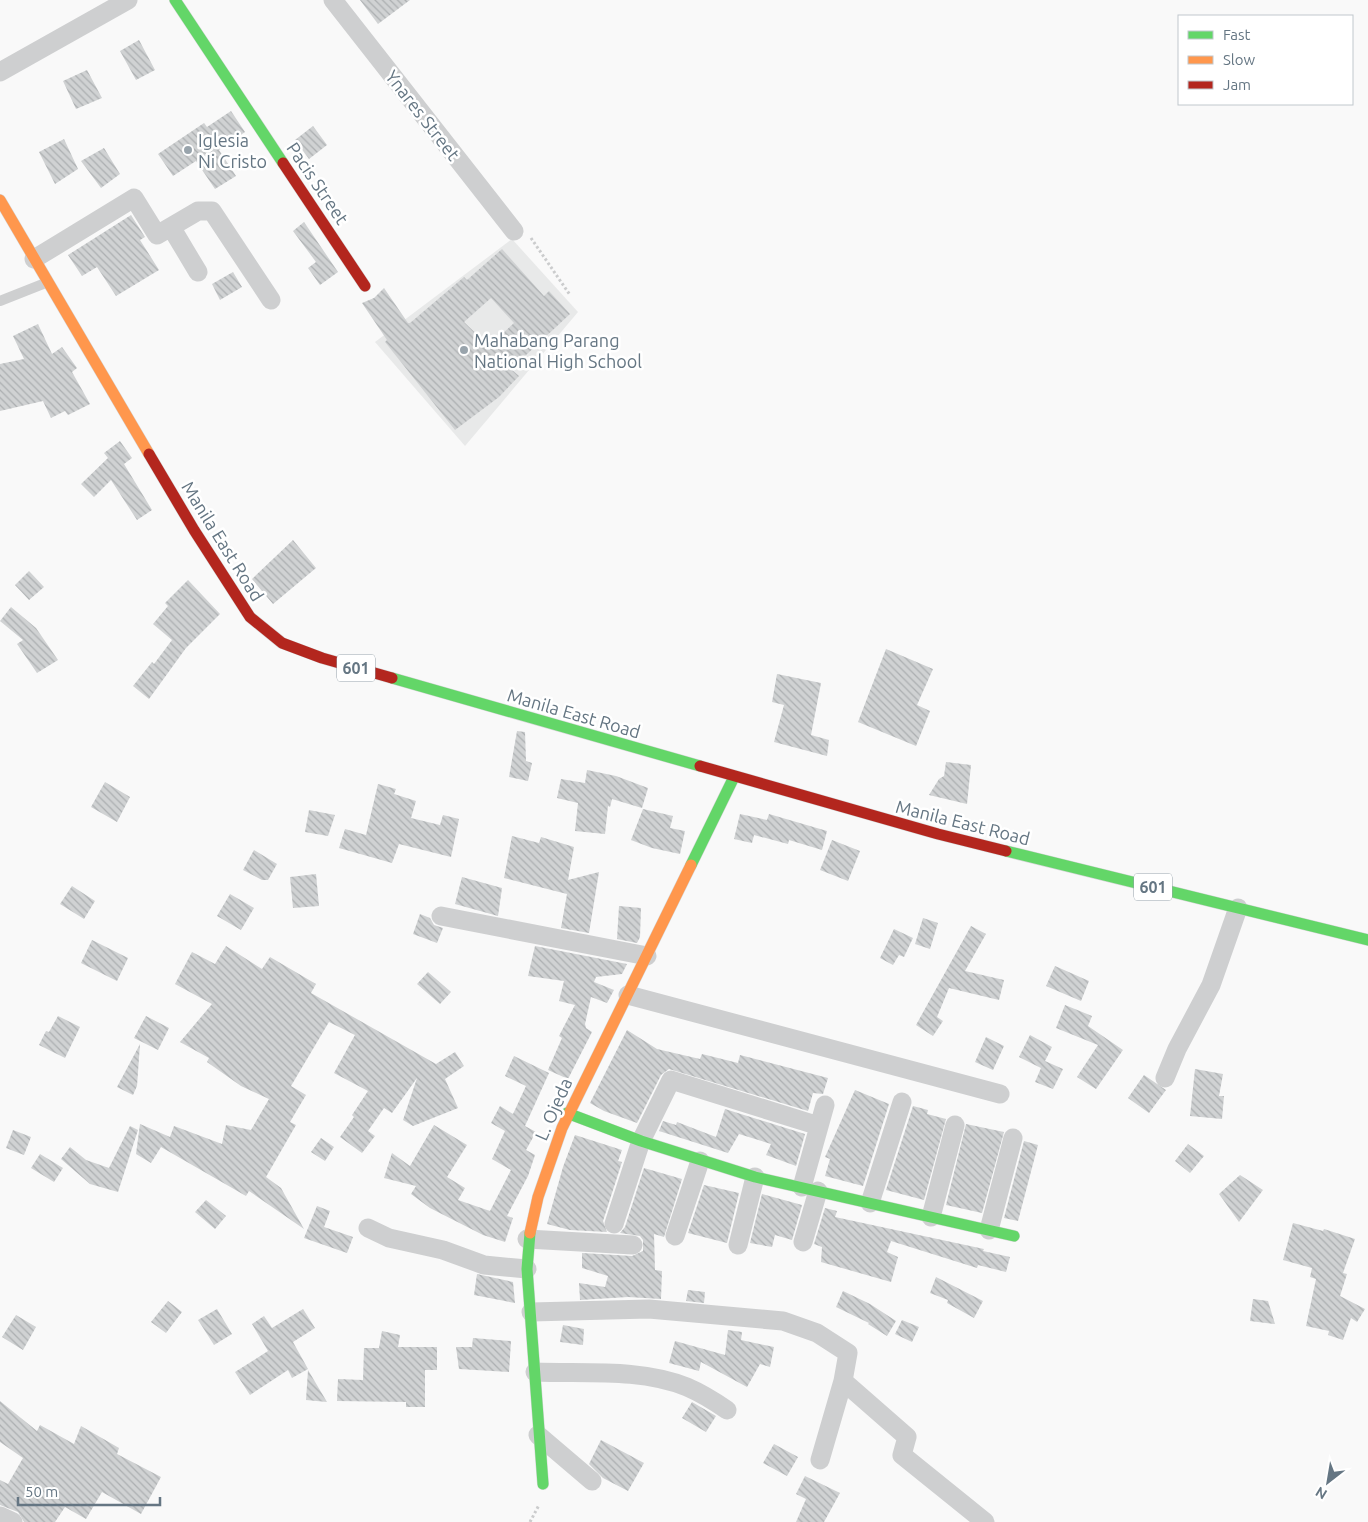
<svg xmlns="http://www.w3.org/2000/svg" width="1368" height="1522" font-family="Ubuntu,sans-serif">
	<defs>
		<pattern id="building-back-hatch" width="6" height="6" patternUnits="userSpaceOnUse" patternTransform="scale(1.25)"><rect width="6" height="6" fill="#d0d2d3"/><path d="M-1 5l2 2M0 0l6 6M5-1l2 2" fill="none" stroke="#acafb1"/></pattern>
	</defs>
	<rect width="100%" height="100%" fill="#f9f9f9"/>
	<path fill="#e8e9e9" d="M 512,239 L 578,312 L 465,446 L 375,342 Z"/>
	<path fill="url(#building-back-hatch)" fill-rule="evenodd" d="M 360,0 L 410,0 L 378,24 Z
		M 139,40 L 155,70 L 136,80 L 120,51 Z
		M 87,70 L 102,98 L 76,109 L 63,81 Z
		M 231,111 L 245,132 L 219,150 L 236,176 L 215,189 L 196,161 L 173,176 L 158,154 L 204,123 L 207,127 Z
		M 313,126 L 327,145 L 309,159 L 295,140 Z
		M 64,139 L 78,169 L 55,184 L 39,152 Z
		M 104,148 L 120,174 L 101,188 L 81,161 Z
		M 131,215 L 145,237 L 140,240 L 159,270 L 116,296 L 97,267 L 82,276 L 68,255 Z
		M 304,222 L 338,272 L 320,285 L 308,268 L 316,262 L 293,231 Z
		M 502,249 L 544,296 L 549,291 L 570,314 L 511,369 L 519,376 L 499,397 L 455,430 L 385,342 L 387,340 L 362,303 L 374,298 L 384,288 L 408,323 L 410,323 L 464,277 L 467,280 ZM 491,298 L 514,323 L 489,346 L 464,322 Z
		M 233,272 L 242,287 L 220,300 L 212,284 Z
		M 38,324 L 52,354 L 62,347 L 77,368 L 72,372 L 90,404 L 68,415 L 65,411 L 51,418 L 43,401 L 0,411 L 0,364 L 24,359 L 13,336 Z
		M 120,441 L 132,458 L 124,464 L 152,510 L 137,520 L 111,480 L 94,497 L 81,484 L 108,458 L 104,453 Z
		M 293,540 L 316,568 L 273,604 L 252,579 Z
		M 29,571 L 44,587 L 29,600 L 15,585 Z
		M 188,580 L 220,614 L 186,648 L 149,699 L 133,686 L 152,662 L 154,664 L 172,640 L 153,624 L 168,606 L 165,603 Z
		M 11,607 L 36,628 L 58,660 L 37,673 L 17,644 L 23,640 L 0,621 Z
		M 886,649 L 933,669 L 917,705 L 930,711 L 916,746 L 858,722 Z
		M 777,674 L 821,683 L 811,735 L 829,740 L 827,756 L 774,742 L 784,705 L 772,702 Z
		M 517,731 L 525,732 L 526,761 L 532,763 L 528,781 L 509,777 Z
		M 946,762 L 971,765 L 967,804 L 929,795 L 939,779 L 944,776 Z
		M 587,770 L 616,776 L 648,788 L 642,808 L 612,799 L 610,807 L 608,806 L 605,834 L 575,831 L 578,803 L 557,798 L 561,779 L 585,783 Z
		M 105,782 L 130,797 L 117,822 L 91,807 Z
		M 378,784 L 396,789 L 394,794 L 416,801 L 411,818 L 440,825 L 443,815 L 459,819 L 451,857 L 399,844 L 392,863 L 339,848 L 345,829 L 366,835 Z
		M 643,809 L 673,816 L 670,828 L 685,831 L 680,854 L 652,848 L 631,840 Z
		M 309,810 L 335,815 L 328,836 L 305,832 Z
		M 740,814 L 767,820 L 769,814 L 827,831 L 822,850 L 789,840 L 788,844 L 754,835 L 752,843 L 734,839 Z
		M 512,836 L 539,843 L 541,837 L 574,847 L 568,880 L 599,872 L 589,933 L 561,928 L 567,894 L 504,878 Z
		M 832,840 L 860,851 L 848,881 L 820,870 Z
		M 254,850 L 277,864 L 268,880 L 262,880 L 243,870 Z
		M 316,874 L 319,906 L 293,908 L 290,877 Z
		M 462,877 L 502,888 L 498,916 L 455,904 Z
		M 72,886 L 95,901 L 84,919 L 60,904 Z
		M 230,894 L 254,908 L 241,930 L 217,916 Z
		M 619,906 L 641,908 L 640,937 L 637,943 L 617,939 Z
		M 420,914 L 430,918 L 434,925 L 443,928 L 437,943 L 413,934 Z
		M 923,918 L 938,923 L 930,949 L 915,944 Z
		M 971,926 L 986,934 L 965,971 L 1004,980 L 999,1000 L 949,988 L 937,1017 L 943,1021 L 933,1036 L 916,1025 Z
		M 894,929 L 913,938 L 904,957 L 899,955 L 893,965 L 880,958 Z
		M 92,940 L 128,958 L 117,981 L 81,963 Z
		M 226,946 L 262,969 L 270,957 L 316,984 L 311,993 L 436,1064 L 455,1052 L 464,1066 L 445,1079 L 458,1108 L 413,1126 L 403,1120 L 417,1078 L 392,1113 L 384,1108 L 368,1131 L 375,1136 L 362,1153 L 340,1137 L 354,1117 L 352,1115 L 368,1091 L 334,1073 L 355,1035 L 329,1022 L 291,1086 L 306,1095 L 290,1122 L 296,1125 L 266,1177 L 281,1188 L 304,1229 L 249,1191 L 246,1196 L 161,1147 L 151,1163 L 136,1154 L 140,1124 L 170,1137 L 174,1126 L 222,1144 L 226,1125 L 251,1130 L 269,1099 L 241,1086 L 207,1062 L 209,1058 L 180,1042 L 212,1004 L 175,984 L 192,952 L 215,964 Z
		M 535,946 L 627,964 L 622,974 L 596,977 L 594,982 L 614,990 L 607,1003 L 591,997 L 585,1024 L 586,1028 L 592,1032 L 568,1079 L 548,1070 L 562,1038 L 559,1036 L 575,1005 L 559,1001 L 564,981 L 528,976 Z
		M 1055,966 L 1089,981 L 1081,1001 L 1046,986 Z
		M 428,972 L 451,992 L 440,1004 L 417,984 Z
		M 1065,1005 L 1092,1016 L 1088,1026 L 1123,1050 L 1096,1089 L 1077,1077 L 1098,1045 L 1056,1028 Z
		M 58,1016 L 80,1027 L 65,1058 L 39,1045 L 46,1031 L 49,1032 Z
		M 146,1016 L 169,1028 L 158,1050 L 134,1038 Z
		M 627,1030 L 657,1049 L 700,1059 L 702,1054 L 738,1063 L 740,1055 L 828,1078 L 823,1094 L 813,1093 L 808,1111 L 669,1069 L 661,1075 L 637,1123 L 604,1111 L 590,1103 Z
		M 1030,1035 L 1052,1047 L 1045,1061 L 1063,1069 L 1053,1089 L 1035,1082 L 1041,1068 L 1019,1057 Z
		M 986,1037 L 1004,1046 L 993,1070 L 975,1062 Z
		M 140,1044 L 137,1086 L 133,1095 L 117,1087 Z
		M 514,1056 L 549,1073 L 525,1126 L 536,1132 L 526,1150 L 535,1155 L 528,1176 L 507,1216 L 513,1218 L 505,1242 L 483,1235 L 430,1208 L 411,1194 L 416,1186 L 384,1178 L 392,1153 L 410,1166 L 434,1125 L 467,1145 L 447,1177 L 465,1188 L 458,1200 L 490,1211 L 511,1170 L 492,1159 L 505,1131 L 491,1123 L 500,1106 L 513,1114 L 526,1086 L 505,1076 Z
		M 1195,1069 L 1223,1074 L 1219,1096 L 1224,1096 L 1222,1119 L 1190,1116 Z
		M 1144,1075 L 1166,1090 L 1149,1113 L 1128,1098 Z
		M 855,1090 L 889,1104 L 863,1186 L 825,1176 L 830,1159 L 825,1157 Z
		M 913,1106 L 928,1110 L 927,1114 L 946,1119 L 924,1200 L 886,1190 Z
		M 725,1109 L 805,1134 L 796,1166 L 766,1155 L 771,1144 L 739,1134 L 728,1153 L 659,1131 L 663,1121 L 676,1125 L 677,1122 L 716,1137 Z
		M 966,1124 L 1004,1132 L 982,1213 L 946,1205 Z
		M 130,1126 L 138,1130 L 118,1192 L 90,1184 L 61,1159 L 70,1147 L 86,1160 L 109,1168 Z
		M 13,1130 L 31,1137 L 24,1155 L 6,1148 Z
		M 575,1135 L 622,1150 L 618,1161 L 622,1162 L 603,1221 L 607,1232 L 570,1230 L 547,1224 L 563,1167 Z
		M 321,1138 L 334,1147 L 325,1161 L 311,1152 Z
		M 1024,1141 L 1038,1145 L 1018,1221 L 1004,1218 Z
		M 1188,1144 L 1204,1156 L 1190,1173 L 1175,1161 Z
		M 40,1154 L 63,1168 L 54,1182 L 31,1168 Z
		M 644,1168 L 682,1179 L 664,1237 L 654,1234 L 655,1270 L 662,1271 L 661,1299 L 628,1297 L 580,1300 L 579,1283 L 605,1287 L 608,1276 L 582,1268 L 582,1253 L 632,1256 L 643,1251 L 643,1240 L 640,1236 L 620,1233 L 625,1227 Z
		M 1240,1175 L 1263,1190 L 1239,1222 L 1219,1194 Z
		M 704,1185 L 739,1193 L 727,1243 L 688,1233 Z
		M 762,1194 L 802,1205 L 792,1240 L 775,1235 L 772,1247 L 750,1243 Z
		M 206,1200 L 226,1216 L 215,1229 L 195,1212 Z
		M 317,1206 L 330,1211 L 324,1227 L 353,1237 L 347,1253 L 304,1238 Z
		M 825,1208 L 837,1211 L 835,1217 L 984,1249 L 983,1251 L 1010,1257 L 1006,1272 L 978,1265 L 977,1268 L 891,1241 L 887,1252 L 898,1257 L 891,1282 L 821,1262 L 822,1247 L 814,1244 Z
		M 1293,1223 L 1323,1231 L 1324,1229 L 1355,1239 L 1343,1273 L 1347,1274 L 1340,1296 L 1365,1309 L 1357,1322 L 1351,1318 L 1343,1340 L 1328,1335 L 1329,1331 L 1306,1326 L 1316,1279 L 1310,1277 L 1312,1268 L 1283,1260 Z
		M 477,1274 L 513,1282 L 515,1303 L 474,1295 Z
		M 936,1277 L 983,1301 L 974,1318 L 947,1303 L 948,1300 L 930,1293 Z
		M 688,1290 L 705,1292 L 704,1303 L 686,1301 Z
		M 843,1291 L 870,1304 L 896,1321 L 887,1336 L 868,1324 L 869,1323 L 836,1307 Z
		M 1253,1299 L 1268,1301 L 1275,1324 L 1250,1321 Z
		M 168,1301 L 182,1312 L 166,1333 L 151,1322 Z
		M 217,1309 L 232,1334 L 214,1345 L 198,1320 Z
		M 303,1309 L 315,1328 L 293,1342 L 308,1369 L 292,1378 L 288,1370 L 250,1395 L 235,1372 L 268,1351 L 252,1324 L 264,1316 L 272,1328 Z
		M 16,1315 L 36,1327 L 23,1350 L 2,1337 Z
		M 902,1320 L 919,1327 L 912,1342 L 895,1334 Z
		M 563,1325 L 584,1329 L 583,1345 L 560,1342 Z
		M 728,1330 L 742,1332 L 741,1340 L 774,1347 L 770,1367 L 760,1364 L 747,1387 L 701,1362 L 699,1371 L 669,1363 L 675,1341 L 725,1355 Z
		M 382,1331 L 400,1335 L 398,1347 L 437,1347 L 437,1370 L 425,1370 L 425,1407 L 406,1407 L 406,1402 L 337,1401 L 338,1379 L 363,1380 L 364,1348 L 379,1348 Z
		M 473,1338 L 511,1341 L 509,1372 L 459,1369 L 456,1347 L 472,1347 Z
		M 308,1370 L 327,1402 L 306,1400 Z
		M 0,1401 L 37,1431 L 40,1425 L 74,1444 L 81,1426 L 119,1448 L 117,1454 L 161,1477 L 141,1514 L 102,1492 L 86,1519 L 65,1507 L 55,1522 L 24,1522 L 18,1512 L 0,1505 L 0,1480 L 8,1484 L 23,1458 L 0,1442 Z
		M 692,1402 L 716,1416 L 706,1432 L 682,1418 Z
		M 601,1440 L 644,1463 L 628,1491 L 603,1478 L 589,1464 Z
		M 774,1444 L 798,1457 L 787,1476 L 763,1463 Z
		M 805,1476 L 840,1493 L 824,1522 L 796,1522 L 806,1499 L 796,1494 Z"/>
	<g fill="none" stroke-linecap="round" stroke-linejoin="round">
		<defs>
			<path id="fast" d="M 175,0 L 283,163
				M 392,678 L 700,766
				M 1006,851 L 1368,940
				M 691,865 L 734,777
				M 567,1113 L 641,1141 L 755,1177 L 1014,1236
				M 530,1233 L 527,1269 L 543,1484"/>
			<path id="slow" d="M 0,200 L 149,454
				M 530,1233 L 538,1197 L 562,1128 L 691,865"/>
			<path id="jam" d="M 283,163 L 365,286
				M 149,454 L 194,530 L 250,617 L 282,643 L 322,658 L 392,678
				M 700,766 L 938,834 L 1006,851"/>
		</defs>
		<use href="#fast" stroke="#d5d6d7" stroke-width="12"/>
		<use href="#slow" stroke="#d5d6d7" stroke-width="12"/>
		<use href="#jam" stroke="#d5d6d7" stroke-width="12"/>
		<path stroke="#cbcccd" stroke-width="3" stroke-dasharray="2.5 2.5" stroke-linecap="butt" d="M 531,238 L 570,295
			M 530,1522 L 539,1505"/>
		<path stroke="#cecfd0" stroke-width="10" d="M 0,301 L 48,282"/>
		<path stroke="#cecfd0" stroke-width="19" d="M 333,0 L 514,231
			M 0,72 L 128,0
			M 171,227 L 198,272
			M 34,259 L 134,198 L 157,235 L 198,211 L 212,211 L 271,300
			M 441,916 L 647,956
			M 628,995 L 1000,1094
			M 1165,1078 L 1177,1049 L 1211,985 L 1238,908
			M 802,1187 L 825,1105
			M 870,1203 L 902,1102
			M 931,1217 L 955,1125
			M 614,1224 L 641,1141 L 671,1080 L 819,1126
			M 368,1228 L 389,1238 L 443,1250 L 484,1265 L 527,1269
			M 989,1230 L 1013,1138
			M 675,1236 L 700,1161
			M 527,1239 L 633,1245
			M 803,1242 L 818,1191
			M 738,1245 L 755,1177
			M 531,1312 L 649,1309 L 783,1321 L 817,1333 L 848,1353 L 843,1381 L 820,1460
			M 535,1372 C 584,1374 640,1368 687,1387 C 701,1393 714,1401 727,1410
			M 843,1381 L 907,1437 L 902,1455 L 985,1522
			M 538,1435 L 592,1481
			M 0,1516 L 13,1522"/>
		<use href="#fast" stroke="#63d668" stroke-width="11"/>
		<use href="#slow" stroke="#ff974d" stroke-width="11"/>
		<use href="#jam" stroke="#b3261e" stroke-width="11"/>
	</g>
	<g fill="#99a4ac" stroke="#fff" stroke-width="2">
		<circle cx="188" cy="150" r="5"/>
		<circle cx="464" cy="350" r="5"/>
	</g>
	<g text-anchor="middle" dominant-baseline="central" stroke-width="5" stroke-linejoin="round" paint-order="stroke">
		<g fill="#fff" stroke="#939fa8" stroke-width="1">
			<rect x="337" y="654.5" width="38" height="27" rx="4"/>
			<rect x="1134" y="873.5" width="38" height="27" rx="4"/>
		</g>
		<g font-size="16" font-weight="bold" fill="#657683">
			<text x="356" y="668">601</text>
			<text x="1153" y="887">601</text>
		</g>
		<g font-size="18" fill="#657683" stroke="#fff">
			<text transform="translate(423 115) rotate(52)">Ynares Street</text>
			<text transform="translate(318 183) rotate(56)">Pacis Street</text>
			<text transform="translate(223 541) rotate(58)">Manila East Road</text>
			<text transform="translate(574 713) rotate(16)">Manila East Road</text>
			<text transform="translate(963 822) rotate(14)">Manila East Road</text>
			<text transform="translate(553 1109) rotate(-66)">L. Ojeda</text>
		</g>
		<g font-size="18" fill="#657683" stroke="#fff" text-anchor="start">
			<text x="198" y="140">Iglesia<tspan x="198" dy="21">Ni Cristo</tspan></text>
			<text x="474" y="340">Mahabang Parang<tspan x="474" dy="21">National High School</tspan></text>
		</g>
	</g>
	<rect x="1178" y="15" width="175" height="90" fill="#ffffff" stroke="#c1c8cd"/>
	<rect x="1188" y="31" width="25" height="8" fill="#63d668" stroke="#c1c8cd"/>
	<text x="1223" y="40" font-size="15" fill="#657683">Fast</text>
	<rect x="1188" y="56" width="25" height="8" fill="#ff974d" stroke="#c1c8cd"/>
	<text x="1223" y="65" font-size="15" fill="#657683">Slow</text>
	<rect x="1188" y="81" width="25" height="8" fill="#b3261e" stroke="#c1c8cd"/>
	<text x="1223" y="90" font-size="15" fill="#657683">Jam</text>
	<g transform="translate(1328 1482) rotate(211)" stroke="#ffffff" stroke-width="4" paint-order="stroke">
	<path d="M0-4L9 19L0 12L-9 19Z" fill="#657683"/>
	<text y="-8" font-size="14" font-weight="bold" text-anchor="middle" fill="#657683">N</text>
	</g>
	<path d="M18 1497v8h142v-8" fill="none" stroke="#657683" stroke-width="2.5"/>
	<text x="25" y="1497" font-size="15" fill="#657683" stroke="#ffffff" stroke-width="4" paint-order="stroke">50 m</text>
</svg>
